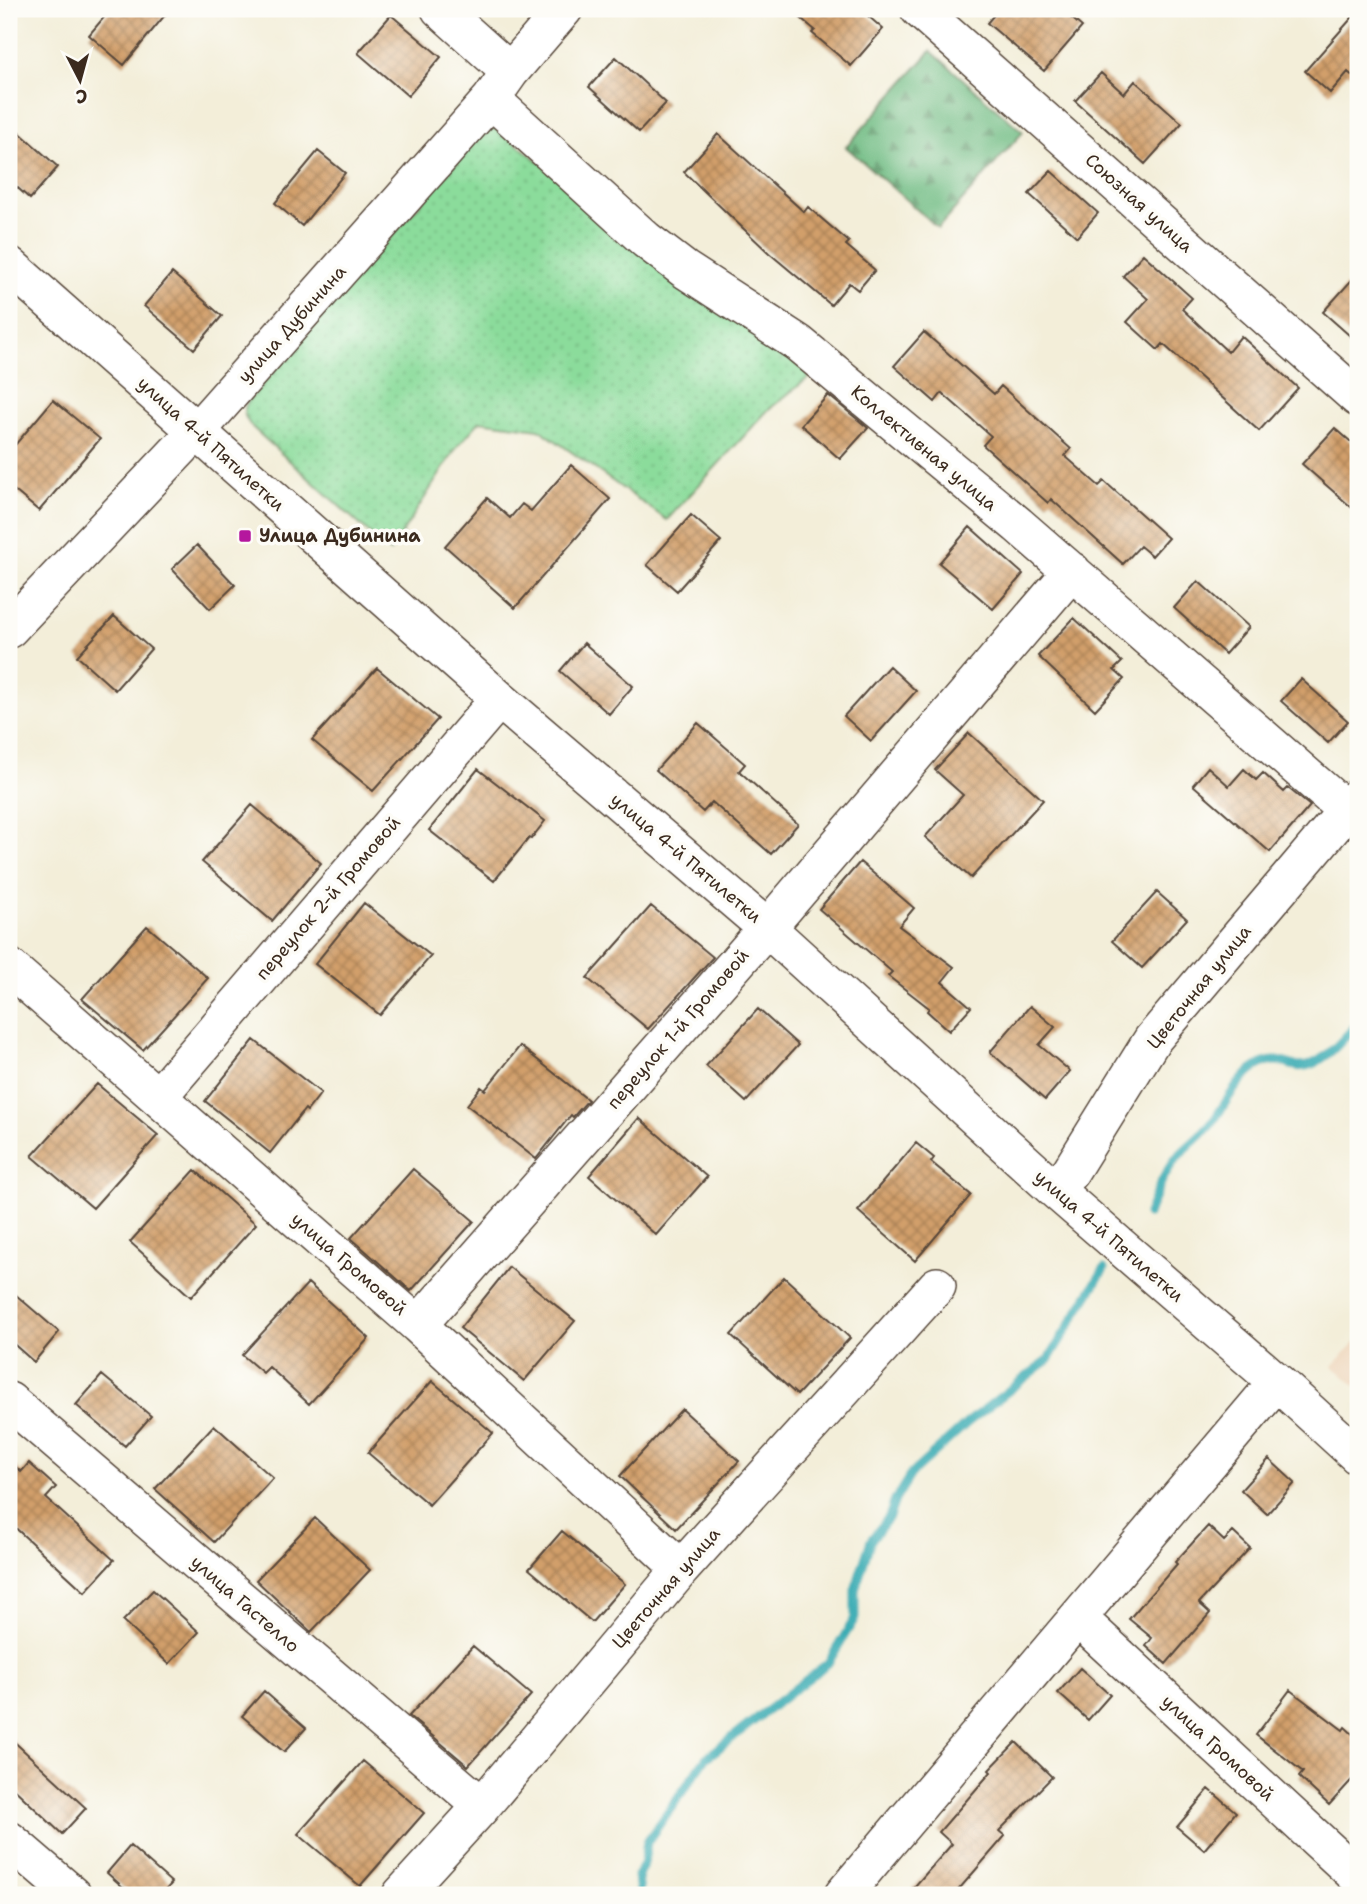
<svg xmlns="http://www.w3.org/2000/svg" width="1367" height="1904" font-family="'Shantell Sans',sans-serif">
	<defs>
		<pattern id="grass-dots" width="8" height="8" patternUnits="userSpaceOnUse" patternTransform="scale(1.75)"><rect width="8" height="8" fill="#8bdc9b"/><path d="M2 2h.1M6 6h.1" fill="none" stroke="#79bd85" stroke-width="1.8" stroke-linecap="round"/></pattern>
		<pattern id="forest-firs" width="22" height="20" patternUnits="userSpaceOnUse" patternTransform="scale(1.75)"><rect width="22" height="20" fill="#70bc83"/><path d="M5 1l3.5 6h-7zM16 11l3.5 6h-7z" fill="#5d996b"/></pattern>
		<pattern id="building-cross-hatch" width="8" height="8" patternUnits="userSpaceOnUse" patternTransform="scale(1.75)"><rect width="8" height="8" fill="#d19f6a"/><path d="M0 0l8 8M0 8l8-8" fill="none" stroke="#ab8257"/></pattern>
	</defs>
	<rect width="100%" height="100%" fill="#fdfcf7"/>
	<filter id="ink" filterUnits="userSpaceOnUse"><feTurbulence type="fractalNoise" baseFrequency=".0143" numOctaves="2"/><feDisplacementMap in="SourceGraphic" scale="14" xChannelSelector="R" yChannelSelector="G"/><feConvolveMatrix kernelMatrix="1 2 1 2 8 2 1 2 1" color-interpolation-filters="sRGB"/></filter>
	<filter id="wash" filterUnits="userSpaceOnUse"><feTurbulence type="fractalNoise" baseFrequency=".00686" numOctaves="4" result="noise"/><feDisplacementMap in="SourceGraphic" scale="28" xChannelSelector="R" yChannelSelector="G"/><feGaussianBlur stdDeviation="1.57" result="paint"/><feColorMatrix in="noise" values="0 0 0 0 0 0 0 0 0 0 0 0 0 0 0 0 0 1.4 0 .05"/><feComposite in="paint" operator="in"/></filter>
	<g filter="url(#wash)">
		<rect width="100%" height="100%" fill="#f3eed9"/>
		<path fill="#eed6bb" d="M 1358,1339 L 1358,1388 L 1333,1366 Z"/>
		<path fill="url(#grass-dots)" stroke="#63835c" stroke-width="2" d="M 496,128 L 812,375 L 768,410 L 667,520 L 539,429 L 480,421 L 457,447 L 390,552 L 251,426 C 244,417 242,411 248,401 L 485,130 Z"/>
		<path fill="url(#forest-firs)" stroke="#567350" stroke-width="2" d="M 931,51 L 1023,132 L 938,228 L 846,147 Z"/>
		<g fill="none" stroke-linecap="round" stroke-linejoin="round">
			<path stroke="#3aacb4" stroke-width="9" d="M 1148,1214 C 1155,1196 1162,1177 1174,1161 C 1185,1147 1201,1137 1212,1123 C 1227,1102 1239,1074 1264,1063 C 1277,1058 1283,1063 1295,1066 C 1318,1072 1344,1038 1358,1023
				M 640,1895 L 638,1875 L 644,1862 L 647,1842 L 706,1758 L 828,1663 L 855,1618 L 855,1590 L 871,1540 L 889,1517 L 895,1500 L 911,1474 L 967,1423 L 1048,1360 L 1104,1269"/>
		</g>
		<g id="blocks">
			<path fill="url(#building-cross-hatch)" d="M 111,9 L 170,9 L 124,65 L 89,35 Z
				M 790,9 L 860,9 L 883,29 L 851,66 L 812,33 L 815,30 Z
				M 999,9 L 1061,9 L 1082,27 L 1044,71 L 987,23 Z
				M 1358,11 L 1358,81 L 1348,72 L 1330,93 L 1305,71 Z
				M 391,15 L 441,57 L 408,96 L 358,53 Z
				M 616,57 L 666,103 L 639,132 L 589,87 Z
				M 1101,73 L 1124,94 L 1135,81 L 1182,123 L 1145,164 L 1075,101 Z
				M 9,123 L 58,167 L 30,199 L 9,180 Z
				M 718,134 L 804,212 L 808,207 L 849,242 L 846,245 L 875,270 L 858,290 L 849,283 L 831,305 L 769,253 L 684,172 Z
				M 318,151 L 345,173 L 302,226 L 275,203 Z
				M 1051,171 L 1098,213 L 1077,237 L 1029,194 Z
				M 1143,254 L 1192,298 L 1182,309 L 1228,352 L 1241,336 L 1298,388 L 1259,431 L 1163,344 L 1158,350 L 1127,322 L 1148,299 L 1123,276 Z
				M 172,273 L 222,316 L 194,349 L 144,306 Z
				M 1358,273 L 1358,343 L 1323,312 Z
				M 924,332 L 994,394 L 1001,386 L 1071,449 L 1065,456 L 1099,486 L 1104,481 L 1168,538 L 1152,556 L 1140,546 L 1123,564 L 1051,499 L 1048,503 L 983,445 L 991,436 L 942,393 L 935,402 L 894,366 Z
				M 828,395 L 868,428 L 840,459 L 801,425 Z
				M 53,400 L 100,439 L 39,511 L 9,486 L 9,452 Z
				M 1335,428 L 1358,448 L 1358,513 L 1302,464 Z
				M 571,465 L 610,499 L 515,608 L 445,546 L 487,498 L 510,518 L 522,504 L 531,511 Z
				M 691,515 L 721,541 L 677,591 L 647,565 Z
				M 970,527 L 1023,574 L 993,609 L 939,563 Z
				M 197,545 L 235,585 L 210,609 L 172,569 Z
				M 1198,581 L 1249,627 L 1225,654 L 1174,608 Z
				M 114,616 L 151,649 L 115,690 L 77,656 Z
				M 1074,618 L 1122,662 L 1114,670 L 1124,679 L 1095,710 L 1038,656 Z
				M 584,643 L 633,686 L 609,714 L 560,671 Z
				M 889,666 L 916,691 L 871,741 L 844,716 Z
				M 377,668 L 438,719 L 373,791 L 312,740 Z
				M 1301,679 L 1348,721 L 1328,743 L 1281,701 Z
				M 698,723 L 745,764 L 739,771 L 798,824 L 771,854 L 712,802 L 703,812 L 656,770 Z
				M 969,733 L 1043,800 L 971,878 L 925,837 L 963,795 L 935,770 Z
				M 1208,767 L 1229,786 L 1244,769 L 1256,780 L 1263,773 L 1284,792 L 1288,788 L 1310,806 L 1270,852 L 1193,785 Z
				M 478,769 L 545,821 L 531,839 L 529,838 L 494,881 L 429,830 Z
				M 252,805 L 321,863 L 272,921 L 202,862 Z
				M 860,862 L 914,908 L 899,926 L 954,967 L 942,982 L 971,1007 L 949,1031 L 927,1011 L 929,1008 L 888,976 L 892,972 L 819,909 Z
				M 1157,892 L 1187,919 L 1142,968 L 1112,941 Z
				M 364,903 L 431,956 L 380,1015 L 315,964 Z
				M 651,906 L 713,957 L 648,1029 L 587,978 Z
				M 147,926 L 208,978 L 143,1050 L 82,999 Z
				M 1030,1006 L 1055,1027 L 1039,1045 L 1070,1071 L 1045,1100 L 990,1052 Z
				M 758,1009 L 798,1045 L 746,1102 L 706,1066 Z
				M 254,1040 L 321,1093 L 307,1111 L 305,1109 L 270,1153 L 205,1101 Z
				M 520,1046 L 588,1100 L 573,1117 L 571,1115 L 536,1159 L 467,1105 L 481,1087 L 485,1090 Z
				M 97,1084 L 158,1135 L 93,1208 L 32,1156 Z
				M 639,1118 L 707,1177 L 656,1235 L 589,1176 Z
				M 916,1143 L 934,1158 L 931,1162 L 971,1195 L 915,1261 L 858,1211 Z
				M 413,1169 L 474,1221 L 411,1291 L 351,1238 Z
				M 195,1170 L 256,1224 L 191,1297 L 130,1242 Z
				M 509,1267 L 575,1321 L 524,1381 L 460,1328 Z
				M 784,1277 L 850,1338 L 797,1395 L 731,1335 Z
				M 308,1283 L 369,1338 L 309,1404 L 269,1367 L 263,1373 L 242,1355 Z
				M 9,1289 L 59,1332 L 34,1362 L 9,1340 Z
				M 102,1375 L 151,1416 L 125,1446 L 76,1405 Z
				M 432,1381 L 493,1433 L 429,1505 L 368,1453 Z
				M 682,1409 L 739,1461 L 676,1529 L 620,1476 Z
				M 214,1425 L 273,1478 L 214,1542 L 155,1489 Z
				M 1269,1459 L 1295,1483 L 1267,1514 L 1241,1490 Z
				M 9,1460 L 21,1472 L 29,1463 L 56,1487 L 46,1498 L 114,1560 L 85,1592 L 9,1522 Z
				M 315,1518 L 370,1570 L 311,1632 L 256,1580 Z
				M 1208,1526 L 1224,1541 L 1233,1532 L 1250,1548 L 1199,1603 L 1210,1613 L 1166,1664 L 1146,1646 L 1152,1638 L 1129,1619 L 1177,1564 L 1175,1562 Z
				M 562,1531 L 625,1584 L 592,1622 L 529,1569 Z
				M 153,1590 L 199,1632 L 169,1664 L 123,1621 Z
				M 473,1646 L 531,1695 L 468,1766 L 409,1716 Z
				M 1080,1668 L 1110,1695 L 1088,1720 L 1058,1693 Z
				M 1290,1690 L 1343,1730 L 1345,1727 L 1358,1739 L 1358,1773 L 1329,1805 L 1299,1777 L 1303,1772 L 1256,1735 Z
				M 264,1691 L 306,1728 L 284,1752 L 242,1716 Z
				M 9,1737 L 86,1808 L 62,1834 L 9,1784 Z
				M 1016,1742 L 1052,1777 L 999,1831 L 1005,1836 L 954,1895 L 907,1895 L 952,1844 L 939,1832 L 991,1772 L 989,1770 Z
				M 363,1761 L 424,1813 L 360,1886 L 298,1834 Z
				M 1209,1789 L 1236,1812 L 1204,1850 L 1177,1827 Z
				M 130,1846 L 172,1883 L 161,1895 L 132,1895 L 107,1873 Z"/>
		</g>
	</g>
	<g filter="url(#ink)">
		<use href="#blocks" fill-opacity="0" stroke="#57473a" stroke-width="2"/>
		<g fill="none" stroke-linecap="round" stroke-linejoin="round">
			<defs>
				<path id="minor" d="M 440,9 L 510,72
					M 919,9 L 1358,398
					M 491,99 L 646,240 L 684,269 L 798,343 L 1018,525 L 1347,811
					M 9,265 L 499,699 L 767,928 L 1054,1189 L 1277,1382 L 1358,1456
					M 9,629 L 196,432 L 491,99 L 510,72 L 564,9
					M 9,967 L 418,1325 L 681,1569
					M 158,1097 L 499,699
					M 1054,1189 L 1070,1172 L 1152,1040 L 1358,797
					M 418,1325 L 767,928 L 1072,571
					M 9,1401 L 482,1806
					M 1079,1619 L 1358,1877
					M 9,1840 L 73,1895
					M 401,1895 L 482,1806 L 681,1569 L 937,1286
					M 843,1895 L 1277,1382"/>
			</defs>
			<use href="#minor" stroke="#57473a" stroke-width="40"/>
			<use href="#minor" stroke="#fff" stroke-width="37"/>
		</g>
	</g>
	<rect fill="#b5179e" stroke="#fdfcf7" stroke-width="2.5" x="238" y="529" width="14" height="14" rx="3.5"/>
	<g text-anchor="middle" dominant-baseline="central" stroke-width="7" stroke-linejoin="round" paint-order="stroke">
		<g font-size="18" fill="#3b2a1e" stroke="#fdfcf7">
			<text transform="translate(1139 203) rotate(42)">Союзная улица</text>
			<text transform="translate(292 324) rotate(-48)">улица Дубинина</text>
			<text transform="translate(211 444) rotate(42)">улица 4-й Пятилетки</text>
			<text transform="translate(924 448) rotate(40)">Коллективная улица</text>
			<text transform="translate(686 858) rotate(40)">улица 4-й Пятилетки</text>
			<text transform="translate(328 898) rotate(-49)">переулок 2-й Громовой</text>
			<text transform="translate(1199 987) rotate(-51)">Цветочная улица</text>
			<text transform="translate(678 1029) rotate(-49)">переулок 1-й Громовой</text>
			<text transform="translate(1109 1236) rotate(41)">улица 4-й Пятилетки</text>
			<text transform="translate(349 1264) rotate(41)">улица Громовой</text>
			<text transform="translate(666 1588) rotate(-49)">Цветочная улица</text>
			<text transform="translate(245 1604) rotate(41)">улица Гастелло</text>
			<text transform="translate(1218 1748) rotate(43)">улица Громовой</text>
		</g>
		<g font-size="18" font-weight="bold" fill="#3b2a1e" stroke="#fdfcf7" text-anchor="start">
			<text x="259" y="536">Улица Дубинина</text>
		</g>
	</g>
	<rect width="1367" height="1904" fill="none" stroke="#fdfcf7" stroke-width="35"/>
	<g transform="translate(80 80) rotate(174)" stroke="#fdfcf7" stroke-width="5" paint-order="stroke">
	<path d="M0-5L12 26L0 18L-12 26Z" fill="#3b2a1e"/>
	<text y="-10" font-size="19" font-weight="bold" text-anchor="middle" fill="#3b2a1e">С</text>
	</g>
</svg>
